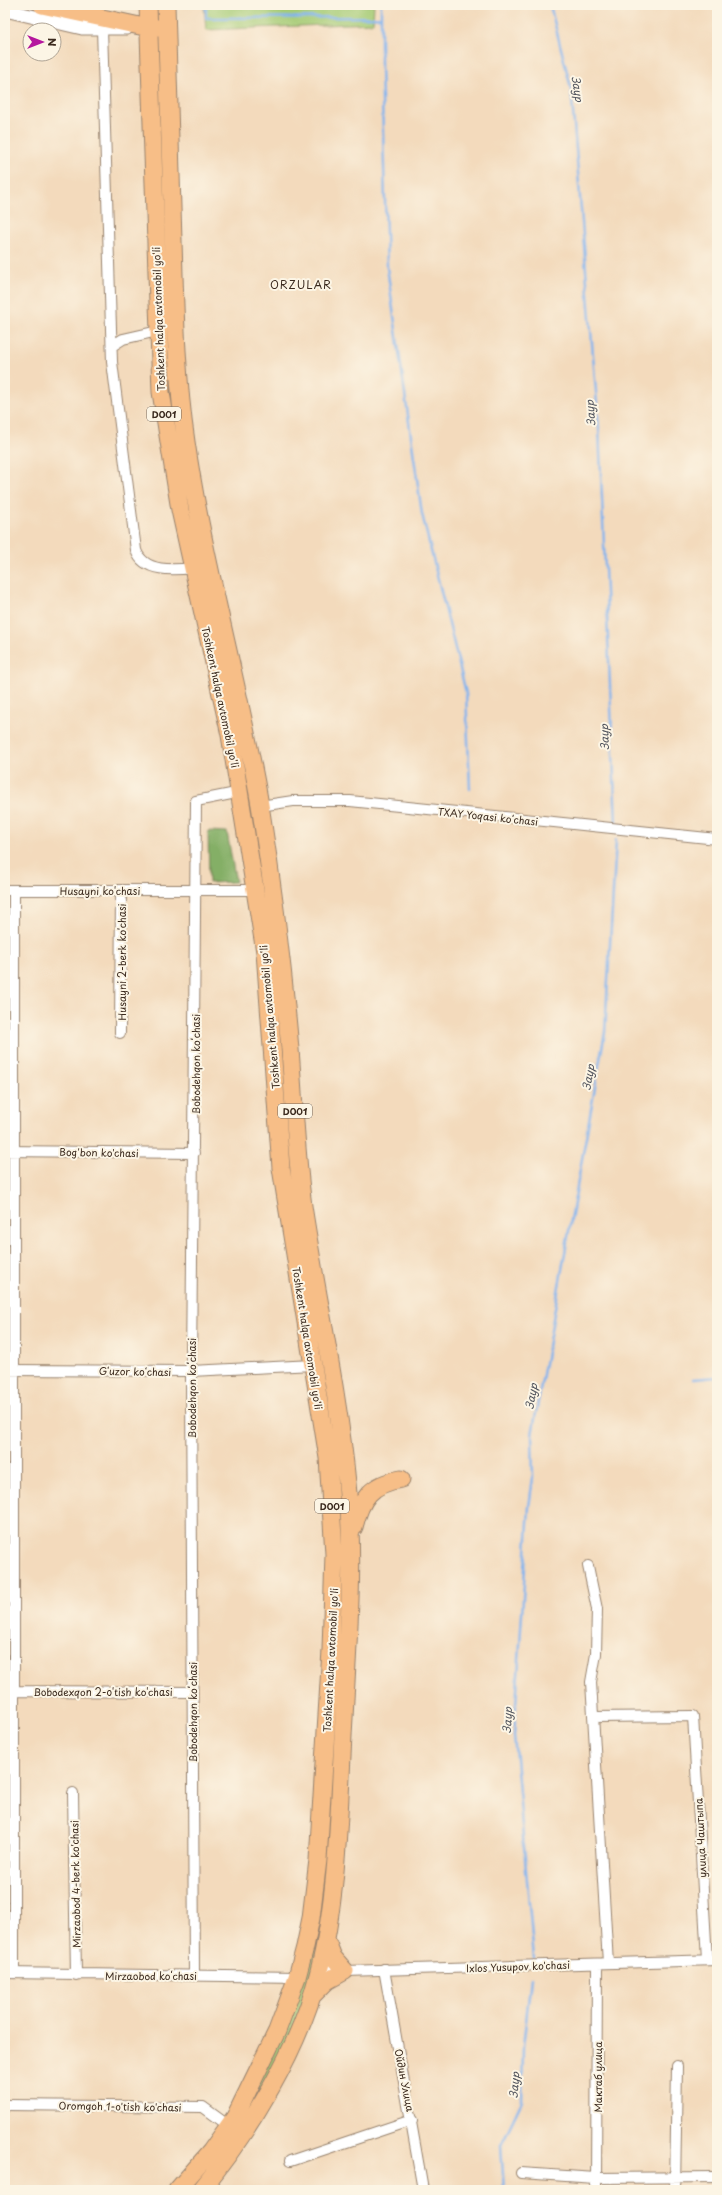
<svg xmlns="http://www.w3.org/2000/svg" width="722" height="2195" font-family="'Playpen Sans',sans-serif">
	<rect width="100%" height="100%" fill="#fcf5e5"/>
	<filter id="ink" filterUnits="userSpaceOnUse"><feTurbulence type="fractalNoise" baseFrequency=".025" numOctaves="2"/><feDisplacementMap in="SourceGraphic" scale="8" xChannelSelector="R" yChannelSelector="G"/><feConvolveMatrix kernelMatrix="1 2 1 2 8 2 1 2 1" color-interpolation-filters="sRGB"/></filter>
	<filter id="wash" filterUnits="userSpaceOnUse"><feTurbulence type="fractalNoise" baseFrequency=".012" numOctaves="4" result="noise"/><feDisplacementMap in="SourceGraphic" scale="16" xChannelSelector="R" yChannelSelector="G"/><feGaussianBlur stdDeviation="0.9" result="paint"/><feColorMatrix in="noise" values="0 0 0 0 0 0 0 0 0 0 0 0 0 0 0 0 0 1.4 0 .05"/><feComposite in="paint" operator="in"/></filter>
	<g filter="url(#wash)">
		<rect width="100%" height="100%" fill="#f3dabc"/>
		<path fill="#a5cb75" stroke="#707a4a" d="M 204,5 L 374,5 L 373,23 L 206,30 Z
			M 328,1755 L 330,1755 C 328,1813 330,1871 321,1927 C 308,2022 255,2116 194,2188 L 193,2186 L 229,2141 L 243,2116 L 281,2037 L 301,1983 L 315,1926 L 319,1898 Z"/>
		<path fill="#84af66" stroke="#606c42" d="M 208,831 L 227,832 L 236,882 L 209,883 Z"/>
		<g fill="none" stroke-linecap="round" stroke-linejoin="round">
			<path stroke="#82b4ee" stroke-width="2.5" d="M 206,5 L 206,18 L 381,17
				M 381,5 L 381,66 L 387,267 L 422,514 L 466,693 L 470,789
				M 550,5 L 571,88 L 599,428 L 616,824
				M 693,1379 L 717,1377
				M 534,1959 L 514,1736 L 529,1507 L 533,1478 L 532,1435 L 605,1032 L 616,840
				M 504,2190 L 501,2145 L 522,2101 L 523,2046 L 531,1978"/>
		</g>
	</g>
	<g filter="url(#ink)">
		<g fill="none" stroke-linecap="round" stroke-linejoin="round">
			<defs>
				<path id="minor" d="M 99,22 L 102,28 L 112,362 L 136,550 C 143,573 175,570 193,568
					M 112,346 L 123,339 L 158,331
					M 260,806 L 293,801 L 350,801 L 717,839
					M 5,890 L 255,890
					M 14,890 L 14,1973
					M 120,1033 L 121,890
					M 5,1151 L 194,1153
					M 5,1370 L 191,1371 L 313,1365
					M 588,1566 L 597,1609 L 596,1654 L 591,1682 L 608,1963
					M 14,1691 L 192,1692
					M 593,1717 L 693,1716 L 707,1960
					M 73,1793 L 76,1975
					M 320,1967 L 345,1971 L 717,1960
					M 384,1969 L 423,2190
					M 5,1973 L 297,1977
					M 194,1976 L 191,1371 L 196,801 L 241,792
					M 5,2105 L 203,2107 L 229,2126
					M 290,2161 L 412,2120
					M 521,2173 L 596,2178 L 717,2177
					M 596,2190 L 597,1964
					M 675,2190 L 677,2066"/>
				<path id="tertiary" d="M 5,10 L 82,28 L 127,28"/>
				<path id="primary" d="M 42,5 L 149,28 L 163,28"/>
				<path id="trunk" d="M 148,5 L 161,392 L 180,510 L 230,735 L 265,952 L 281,1168 L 328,1458 L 334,1554 L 331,1650 L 318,1860 L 311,1918 L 305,1947 L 297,1977 L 277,2031 L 235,2117 L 211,2151 L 177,2190
					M 166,5 C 168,84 171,162 173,241 C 175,308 176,375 186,442 C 204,564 239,683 260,805 C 273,886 283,968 290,1049 C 294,1102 296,1154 303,1206 C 317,1298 338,1390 347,1483 C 355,1561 348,1640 344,1718 C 339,1800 339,1895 318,1975 C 299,2050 250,2130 201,2190
					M 354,1527 C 361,1498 371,1484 401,1479
					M 313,1995 L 327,1981 L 345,1971 L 333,1957 L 326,1939"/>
			</defs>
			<use href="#minor" stroke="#97826d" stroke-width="12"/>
			<use href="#tertiary" stroke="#97826d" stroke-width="15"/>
			<use href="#primary" stroke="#97826d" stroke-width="19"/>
			<use href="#trunk" stroke="#97826d" stroke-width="19"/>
			<use href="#minor" stroke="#fff" stroke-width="10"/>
			<use href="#tertiary" stroke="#fff" stroke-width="13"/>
			<use href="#primary" stroke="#f7be87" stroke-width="17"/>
			<use href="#trunk" stroke="#f7be87" stroke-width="17"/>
		</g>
	</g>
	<g text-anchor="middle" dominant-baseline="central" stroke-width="4" stroke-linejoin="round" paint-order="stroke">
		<g fill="#fcf5e5" stroke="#75675a" stroke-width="1">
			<rect x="147" y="407" width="34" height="14" rx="3"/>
			<rect x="278" y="1104" width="34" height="14" rx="3"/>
			<rect x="315" y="1499" width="34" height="14" rx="3"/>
		</g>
		<g font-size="9" font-weight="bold" fill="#3b2a1e">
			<text x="164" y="414">D001</text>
			<text x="295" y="1111">D001</text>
			<text x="332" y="1506">D001</text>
		</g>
		<g font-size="10" fill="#3b2a1e" stroke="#fcf5e5">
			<text transform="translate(158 319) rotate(-92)">Toshkent halqa avtomobil yo'li</text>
			<text transform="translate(221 697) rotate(78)">Toshkent halqa avtomobil yo'li</text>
			<text transform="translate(488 816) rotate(6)">TXAY Yoqasi koʻchasi</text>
			<text x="100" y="890">Husayni ko'chasi</text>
			<text transform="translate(121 962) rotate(-90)">Husayni 2-berk ko'chasi</text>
			<text transform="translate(269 1017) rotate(-95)">Toshkent halqa avtomobil yo'li</text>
			<text transform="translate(195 1064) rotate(-90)">Bobodehqon koʻchasi</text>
			<text transform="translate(99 1152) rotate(1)">Bog'bon ko'chasi</text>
			<text transform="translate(308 1338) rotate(81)">Toshkent halqa avtomobil yo'li</text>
			<text transform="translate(135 1371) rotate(1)">Gʻuzor koʻchasi</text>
			<text transform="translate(191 1388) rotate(-90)">Bobodehqon koʻchasi</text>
			<text transform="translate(330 1660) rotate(-87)">Toshkent halqa avtomobil yo'li</text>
			<text x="103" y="1691">Bobodexqon 2-o'tish ko'chasi</text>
			<text transform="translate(192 1712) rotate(-90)">Bobodehqon koʻchasi</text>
			<text transform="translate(700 1838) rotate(-93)">улица Чаштыпа</text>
			<text transform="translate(75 1884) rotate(-91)">Mirzaobod 4-berk ko'chasi</text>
			<text transform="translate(518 1966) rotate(-2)">Ixlos Yusupov ko'chasi</text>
			<text x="151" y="1975">Mirzaobod koʻchasi</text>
			<text transform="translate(597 2077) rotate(-90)">Мактаб улица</text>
			<text transform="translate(405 2080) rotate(79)">Ойдин Улица</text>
			<text transform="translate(120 2106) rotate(1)">Oromgoh 1-o'tish ko'chasi</text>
		</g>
		<g font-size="11" font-style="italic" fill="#50535c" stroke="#fcf5e5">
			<text transform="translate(578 89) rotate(81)">Заур</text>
			<text transform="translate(590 413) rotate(-95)">Заур</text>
			<text transform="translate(604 737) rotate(-92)">Заур</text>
			<text transform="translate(588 1077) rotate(-80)">Заур</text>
			<text transform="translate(531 1396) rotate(-80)">Заур</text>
			<text transform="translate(507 1720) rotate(-87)">Заур</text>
			<text transform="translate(514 2085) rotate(-86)">Заур</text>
		</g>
		<g font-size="11" letter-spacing="1" fill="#3b2a1e" stroke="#fcf5e5">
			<text x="301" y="284">ORZULAR</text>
		</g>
	</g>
	<rect width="722" height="2195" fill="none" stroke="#fcf5e5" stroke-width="20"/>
	<g transform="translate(42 42) rotate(90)"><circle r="19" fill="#fcf5e5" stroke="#afa495"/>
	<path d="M0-3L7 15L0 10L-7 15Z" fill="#b5179e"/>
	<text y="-6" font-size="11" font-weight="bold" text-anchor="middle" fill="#3b2a1e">N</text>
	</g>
</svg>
